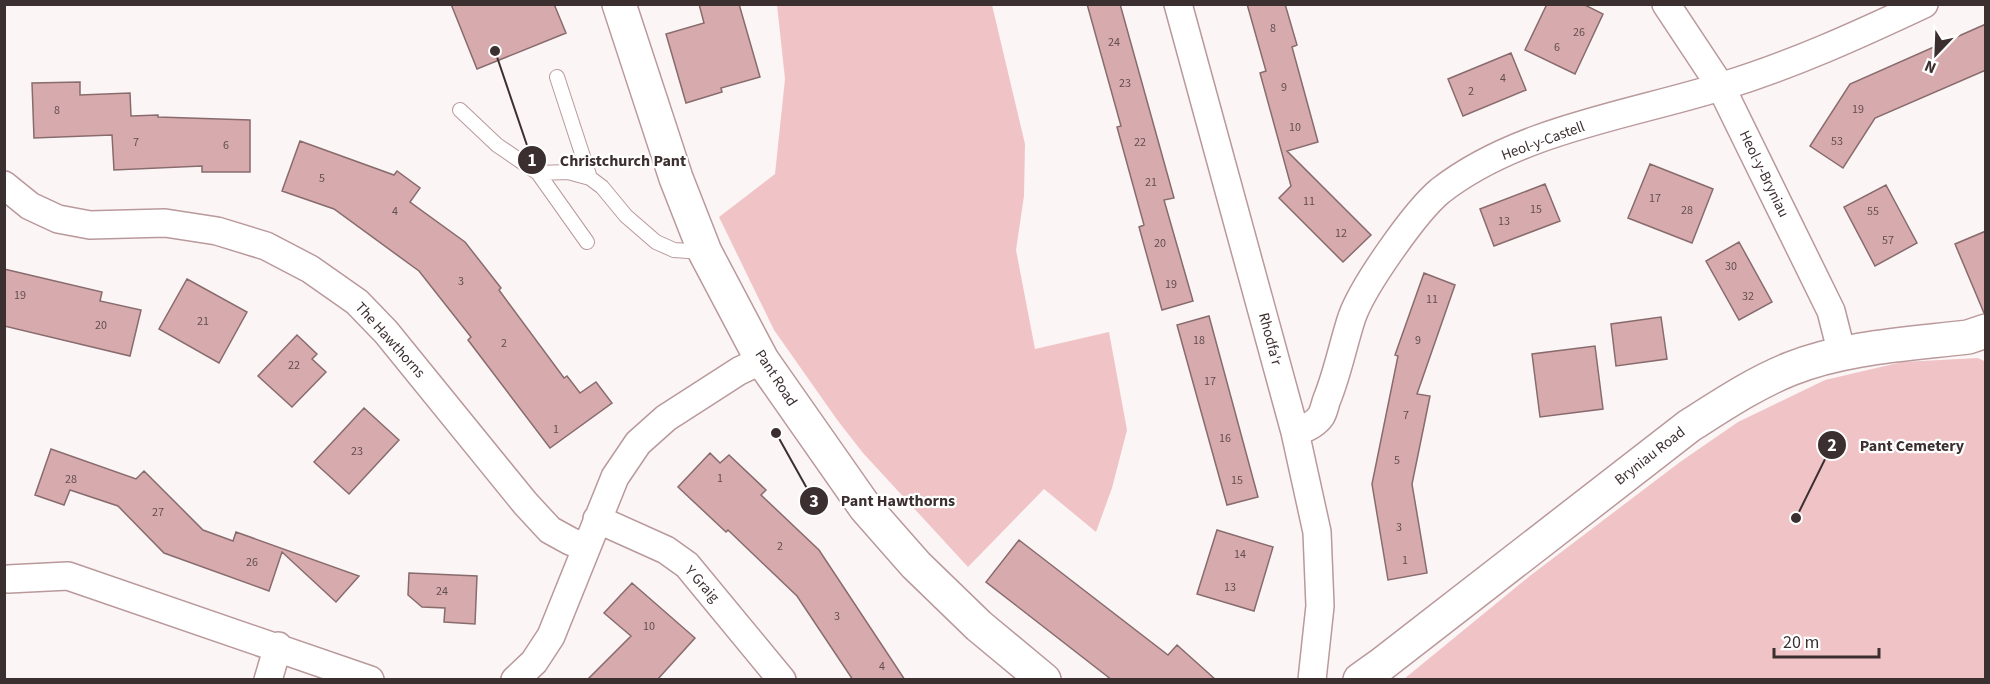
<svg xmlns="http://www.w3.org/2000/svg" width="1990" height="684" font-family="'Source Sans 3',sans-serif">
	<rect width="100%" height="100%" fill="#fcf5f5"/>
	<path fill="#f0c4c7" d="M 777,5 L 992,5 L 1025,144 L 1024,196 L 1016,250 L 1035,349 L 1109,332 L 1127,430 L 1112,488 L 1096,532 L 1044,489 L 968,567 L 863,453 L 838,421 L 774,330 L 719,217 L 775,174 L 785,79 Z
		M 1978,358 L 1986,362 L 1985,679 L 1404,679 L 1531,575 L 1680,462 L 1738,422 L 1825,380 L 1902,362 Z"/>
	<path fill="#d7abae" stroke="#886b6d" stroke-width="1.5" d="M 451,4 L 554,4 L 566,33 L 477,69 Z
		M 699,4 L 739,4 L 760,77 L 721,88 L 722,92 L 686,103 L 666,34 L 704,23 Z
		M 1087,4 L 1120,4 L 1174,198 L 1164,200 L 1193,301 L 1162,310 L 1139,227 L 1144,225 L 1117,127 L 1121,126 Z
		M 1247,4 L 1285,4 L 1297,45 L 1292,47 L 1318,142 L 1287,151 L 1371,235 L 1343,262 L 1279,198 L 1291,186 L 1260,73 L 1266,71 Z
		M 1547,4 L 1583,4 L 1603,14 L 1575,74 L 1525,50 Z
		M 1986,24 L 1986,70 L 1875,118 L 1843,168 L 1810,146 L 1850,84 Z
		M 1511,53 L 1526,90 L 1463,116 L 1448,79 Z
		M 80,82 L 80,95 L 130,93 L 131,116 L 158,115 L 158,117 L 250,120 L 250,172 L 202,172 L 202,166 L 114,170 L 112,135 L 34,138 L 32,83 Z
		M 300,141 L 394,175 L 397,171 L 420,188 L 410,202 L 465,242 L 501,288 L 499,290 L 564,378 L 567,376 L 580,393 L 596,382 L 612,403 L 550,448 L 468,340 L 471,337 L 419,271 L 334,209 L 282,191 Z
		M 1650,164 L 1713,189 L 1692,243 L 1628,218 Z
		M 1545,184 L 1560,221 L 1494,246 L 1480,209 Z
		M 1886,185 L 1917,243 L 1875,266 L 1844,207 Z
		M 1986,231 L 1986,313 L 1984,313 L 1955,244 Z
		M 1739,242 L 1772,302 L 1739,320 L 1706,261 Z
		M 4,269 L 102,292 L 100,301 L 141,310 L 130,356 L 4,326 Z
		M 1424,273 L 1455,285 L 1417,394 L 1430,396 L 1412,484 L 1427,573 L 1388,580 L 1372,484 L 1398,356 L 1395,355 Z
		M 187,279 L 247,312 L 219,363 L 159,329 Z
		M 1209,316 L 1258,497 L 1227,505 L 1177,325 Z
		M 1661,317 L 1667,359 L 1616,366 L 1611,324 Z
		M 297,335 L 317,354 L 312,359 L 326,372 L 292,407 L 258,376 Z
		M 1595,346 L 1603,409 L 1540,417 L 1532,354 Z
		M 364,408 L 399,440 L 349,494 L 314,462 Z
		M 51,449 L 136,479 L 144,471 L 203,530 L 233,541 L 236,532 L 359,576 L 336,602 L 282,552 L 269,591 L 164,553 L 118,506 L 70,490 L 64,505 L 35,495 Z
		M 710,453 L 720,463 L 729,455 L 766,490 L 761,495 L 819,550 L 905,680 L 853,680 L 797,596 L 728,530 L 726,532 L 678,487 Z
		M 1217,530 L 1273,547 L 1254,611 L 1197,594 Z
		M 1019,540 L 1168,655 L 1177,645 L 1216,680 L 1112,680 L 986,582 Z
		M 409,573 L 477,576 L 475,624 L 444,622 L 445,608 L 422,607 L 408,595 Z
		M 632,583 L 695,638 L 657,680 L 587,680 L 631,636 L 604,613 Z"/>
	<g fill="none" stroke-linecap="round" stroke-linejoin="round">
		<defs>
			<path id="lane" d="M 557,77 L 590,178
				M 460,110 L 497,145 L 538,173 L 587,242
				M 538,173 L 568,172 L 590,178 L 602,187 L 626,216 L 656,242 L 674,250 L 703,252"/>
			<path id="street" d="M 1178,4 L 1295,432 L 1317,532 L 1320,606 L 1312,680
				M 1666,4 L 1721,87 L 1831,311 L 1842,354
				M 4,185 L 30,206 L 58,219 L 90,225 L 165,223 L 217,231 L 266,246 L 310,269 L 357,302 L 386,332 L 525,503 L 550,530 L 570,541 L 586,548
				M 1295,432 C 1305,429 1315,425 1321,416 C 1324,411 1325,404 1327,399 C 1338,372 1343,344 1352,317 C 1363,286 1415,212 1440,191 C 1518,130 1630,115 1723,86 C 1792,65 1858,35 1924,4
				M 597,519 L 666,550 L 687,565 L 782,680
				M 8,579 L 68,576 L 370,680
				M 268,680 L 278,646
				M 515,680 L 534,662 L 551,636 L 615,477 L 638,443 L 666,418 L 739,371 L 762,360"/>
			<path id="secondary" d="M 619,4 L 676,178 L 705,252 L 762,360 L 865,507 L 916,565 L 979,626 L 1044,680
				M 1360,680 L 1381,665 L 1689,426 C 1722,405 1755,383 1790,369 C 1845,347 1909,344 1968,337 L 1986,331"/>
		</defs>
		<use href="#lane" stroke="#b9999b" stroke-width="16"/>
		<use href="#street" stroke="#b9999b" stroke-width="30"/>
		<use href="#secondary" stroke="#b9999b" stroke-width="36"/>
		<use href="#lane" stroke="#fff" stroke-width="14"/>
		<use href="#street" stroke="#fff" stroke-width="27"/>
		<use href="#secondary" stroke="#fff" stroke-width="33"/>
	</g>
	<g text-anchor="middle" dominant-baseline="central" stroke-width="4.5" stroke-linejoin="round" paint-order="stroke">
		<g font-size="12" fill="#634e50">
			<text x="1273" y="28">8</text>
			<text x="1579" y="32">26</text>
			<text x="1114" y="42">24</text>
			<text x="1557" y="47">6</text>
			<text x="1503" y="78">4</text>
			<text x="1125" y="83">23</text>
			<text x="1284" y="87">9</text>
			<text x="1471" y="91">2</text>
			<text x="1858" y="109">19</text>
			<text x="57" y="110">8</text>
			<text x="1295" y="127">10</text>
			<text x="1837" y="141">53</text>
			<text x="136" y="142">7</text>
			<text x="1140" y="142">22</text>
			<text x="226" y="145">6</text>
			<text x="322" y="178">5</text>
			<text x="1151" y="182">21</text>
			<text x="1655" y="198">17</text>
			<text x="1309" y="201">11</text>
			<text x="1536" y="209">15</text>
			<text x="1687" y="210">28</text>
			<text x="395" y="211">4</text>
			<text x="1873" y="211">55</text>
			<text x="1504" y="221">13</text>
			<text x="1341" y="233">12</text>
			<text x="1888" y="240">57</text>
			<text x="1160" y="243">20</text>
			<text x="1731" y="266">30</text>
			<text x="461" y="281">3</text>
			<text x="1171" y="284">19</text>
			<text x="20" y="295">19</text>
			<text x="1748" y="296">32</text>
			<text x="1432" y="299">11</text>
			<text x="203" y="321">21</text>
			<text x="101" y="325">20</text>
			<text x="1199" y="340">18</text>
			<text x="1418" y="340">9</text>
			<text x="504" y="343">2</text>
			<text x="294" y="365">22</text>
			<text x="1210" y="381">17</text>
			<text x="1406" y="415">7</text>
			<text x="556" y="429">1</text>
			<text x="1225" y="438">16</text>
			<text x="357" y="451">23</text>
			<text x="1397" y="460">5</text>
			<text x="720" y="478">1</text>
			<text x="71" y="479">28</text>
			<text x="1237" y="480">15</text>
			<text x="158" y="512">27</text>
			<text x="1399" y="527">3</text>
			<text x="780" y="546">2</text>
			<text x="1240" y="554">14</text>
			<text x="1405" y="560">1</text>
			<text x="252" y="562">26</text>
			<text x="1230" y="587">13</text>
			<text x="442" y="591">24</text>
			<text x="837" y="616">3</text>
			<text x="649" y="626">10</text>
			<text x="882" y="666">4</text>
		</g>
		<g font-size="15" fill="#3c2f30" stroke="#fff">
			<text transform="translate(1543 141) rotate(-20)">Heol-y-Castell</text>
			<text transform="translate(1764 174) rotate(64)">Heol-y-Bryniau</text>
			<text transform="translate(1270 339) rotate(75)">Rhodfa'r</text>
			<text transform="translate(390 340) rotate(48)">The Hawthorns</text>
			<text transform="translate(776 378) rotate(57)">Pant Road</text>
			<text transform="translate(1650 456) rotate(-38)">Bryniau Road</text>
			<text transform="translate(702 584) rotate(48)">Y Graig</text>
		</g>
	</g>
	<path fill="none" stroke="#3c2f30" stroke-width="2" d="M495 51L532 160M1796 518L1832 445M776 433L814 501"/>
	<g fill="#3c2f30" stroke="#fff" stroke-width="2">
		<circle cx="495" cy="51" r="6"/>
		<circle cx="1796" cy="518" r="6"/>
		<circle cx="776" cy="433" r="6"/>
		<circle cx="532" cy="160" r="15"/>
		<circle cx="1832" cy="445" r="15"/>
		<circle cx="814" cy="501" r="15"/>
	</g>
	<g font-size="18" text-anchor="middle" font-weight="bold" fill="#fff">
		<text x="532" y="166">1</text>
		<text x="1832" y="451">2</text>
		<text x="814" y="507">3</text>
	</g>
	<g font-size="16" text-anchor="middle" font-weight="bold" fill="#3c2f30" stroke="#fff" stroke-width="4.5" stroke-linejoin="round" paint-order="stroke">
		<text x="623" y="166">Christchurch Pant</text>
		<text x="1912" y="451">Pant Cemetery</text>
		<text x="898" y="506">Pant Hawthorns</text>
	</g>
	<rect width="1990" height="684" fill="none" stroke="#3c2f30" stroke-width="12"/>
	<g transform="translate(1936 54) rotate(203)" stroke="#ffffff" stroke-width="4.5" paint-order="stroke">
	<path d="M0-4.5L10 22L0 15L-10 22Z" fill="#3c2f30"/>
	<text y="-9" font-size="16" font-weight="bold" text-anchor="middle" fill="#3c2f30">N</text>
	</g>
	<path d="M1774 648v9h105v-9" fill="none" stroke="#3c2f30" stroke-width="3"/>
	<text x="1783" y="648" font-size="18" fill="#3c2f30" stroke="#ffffff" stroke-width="4.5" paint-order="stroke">20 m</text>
</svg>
